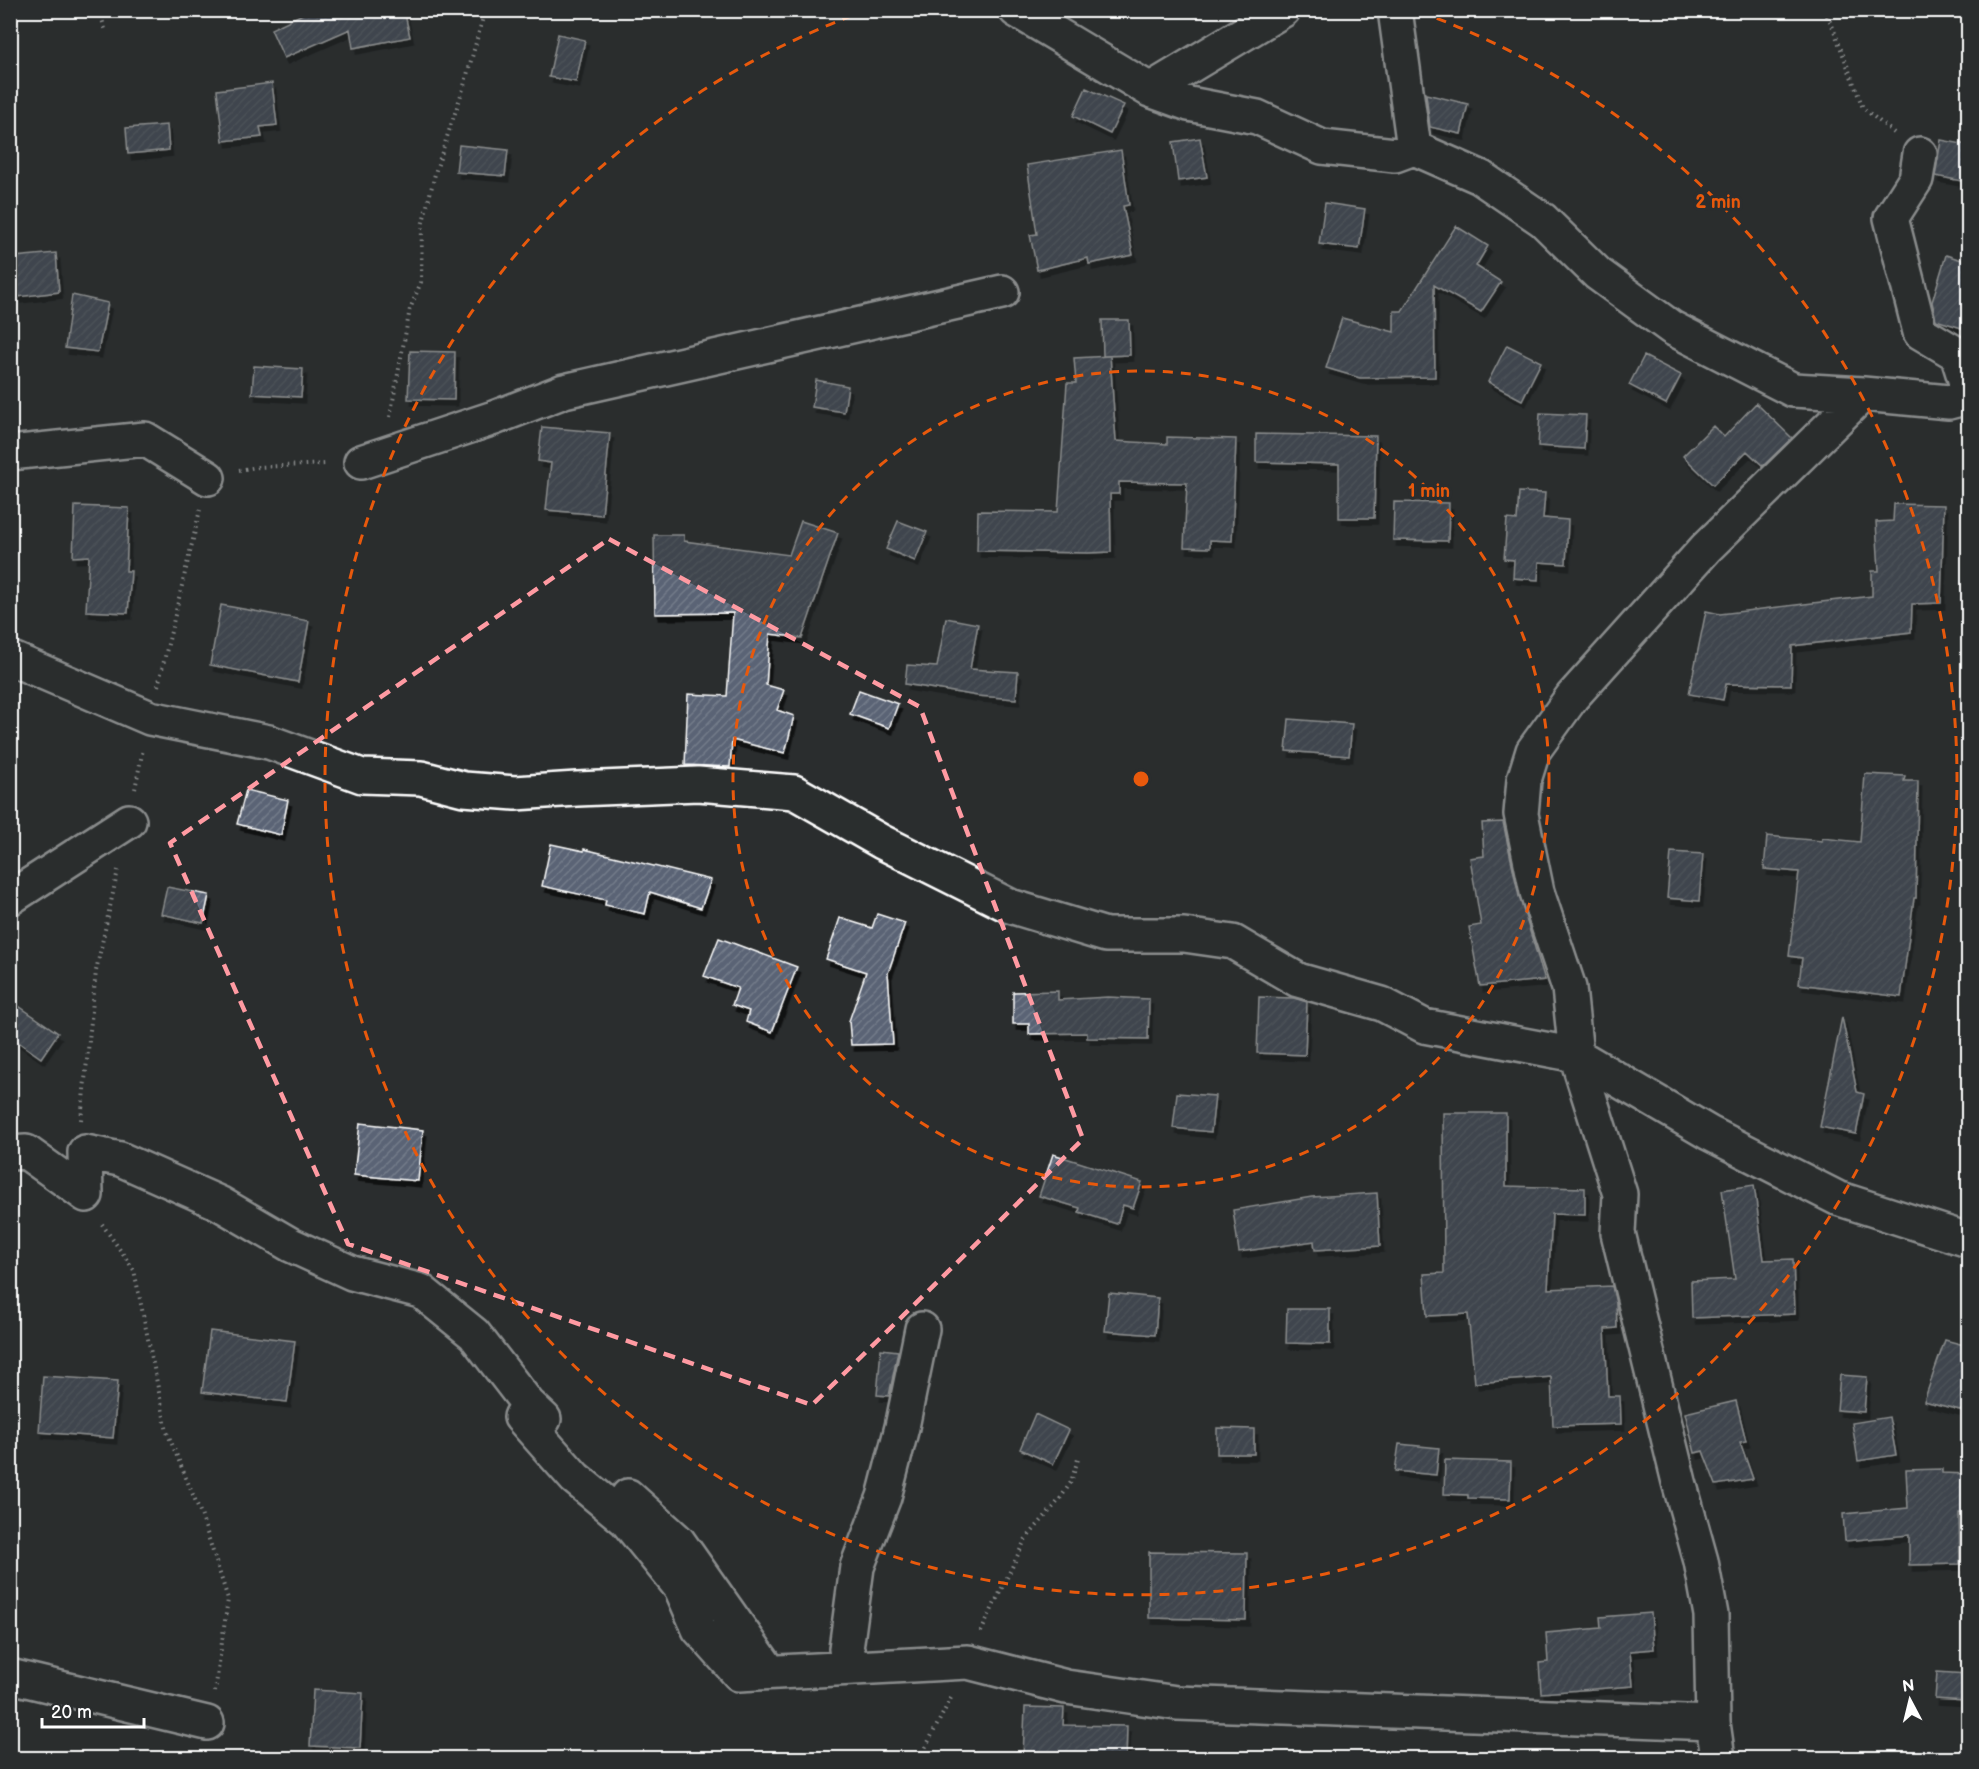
<svg xmlns="http://www.w3.org/2000/svg" width="1979" height="1769" font-family="'Balsamiq Sans',sans-serif">
	<defs>
		<pattern id="building-hatch" width="6" height="6" patternUnits="userSpaceOnUse" patternTransform="scale(1.5)"><rect width="6" height="6" fill="#5a6475"/><path d="M-1 1l2-2M0 6l6-6M5 7l2-2" fill="none" stroke="#737b8a"/></pattern>
		<filter id="shadow"><feDropShadow dx="3.5" dy="6" stdDeviation="0" flood-color="#0009"/></filter>
	</defs>
	<rect width="100%" height="100%" fill="#2a2d2e"/>
	<filter id="ink" filterUnits="userSpaceOnUse"><feTurbulence type="fractalNoise" baseFrequency=".0167" numOctaves="2"/><feDisplacementMap in="SourceGraphic" scale="12" xChannelSelector="R" yChannelSelector="G"/><feConvolveMatrix kernelMatrix="1 2 1 2 8 2 1 2 1" color-interpolation-filters="sRGB"/></filter>
	<g filter="url(#ink)">
		<path fill="url(#building-hatch)" stroke="#fff" stroke-width="1.5" filter="url(#shadow)" d="M 311,10 L 404,10 L 410,37 L 353,48 L 350,29 L 284,58 L 271,29 Z
			M 558,34 L 585,40 L 576,82 L 549,77 Z
			M 272,83 L 277,125 L 260,127 L 262,137 L 223,141 L 217,90 Z
			M 1086,88 L 1124,105 L 1110,134 L 1073,116 Z
			M 1426,94 L 1468,104 L 1461,134 L 1430,127 Z
			M 167,125 L 169,150 L 128,154 L 126,128 Z
			M 1200,138 L 1207,177 L 1178,181 L 1173,142 Z
			M 1941,140 L 1968,145 L 1968,182 L 1935,176 Z
			M 459,145 L 508,150 L 505,176 L 456,172 Z
			M 1121,150 L 1129,205 L 1123,206 L 1133,255 L 1089,264 L 1088,258 L 1037,270 L 1030,235 L 1037,234 L 1027,165 Z
			M 1325,203 L 1365,209 L 1359,249 L 1319,244 Z
			M 1456,226 L 1488,246 L 1476,266 L 1501,282 L 1481,312 L 1434,285 L 1435,377 L 1360,378 L 1326,368 L 1342,318 L 1394,332 L 1394,311 L 1402,311 Z
			M 56,253 L 59,292 L 17,297 L 14,257 Z
			M 1946,255 L 1968,262 L 1968,330 L 1936,320 L 1932,302 Z
			M 72,295 L 108,303 L 98,352 L 65,348 Z
			M 1102,320 L 1129,320 L 1130,355 L 1103,356 Z
			M 1507,345 L 1541,362 L 1522,400 L 1488,382 Z
			M 410,351 L 455,352 L 454,400 L 408,399 Z
			M 1110,356 L 1116,441 L 1167,444 L 1167,437 L 1236,439 L 1232,541 L 1210,540 L 1210,548 L 1184,547 L 1187,483 L 1119,482 L 1119,494 L 1110,494 L 1111,552 L 1088,553 L 977,551 L 978,511 L 1058,512 L 1067,383 L 1076,383 L 1074,358 Z
			M 1644,356 L 1681,375 L 1666,404 L 1629,385 Z
			M 254,366 L 303,369 L 301,397 L 252,394 Z
			M 816,380 L 848,386 L 844,412 L 812,407 Z
			M 1756,403 L 1792,438 L 1763,466 L 1747,451 L 1713,485 L 1683,456 L 1713,426 L 1724,437 Z
			M 1540,413 L 1586,415 L 1584,449 L 1538,446 Z
			M 542,427 L 610,433 L 602,515 L 546,510 L 551,463 L 538,461 Z
			M 1256,434 L 1376,436 L 1374,518 L 1339,518 L 1339,464 L 1256,462 Z
			M 1519,492 L 1545,493 L 1543,518 L 1568,520 L 1566,564 L 1539,562 L 1538,580 L 1513,578 L 1514,560 L 1504,559 L 1507,519 L 1517,520 Z
			M 1394,502 L 1449,503 L 1448,541 L 1393,540 Z
			M 1894,504 L 1944,505 L 1941,603 L 1912,604 L 1911,632 L 1792,646 L 1791,685 L 1726,684 L 1723,700 L 1689,694 L 1706,611 L 1720,614 L 1872,596 L 1872,571 L 1879,571 L 1876,522 L 1893,521 Z
			M 75,506 L 129,508 L 126,571 L 131,571 L 128,613 L 86,611 L 89,556 L 73,557 Z
			M 801,521 L 838,533 L 802,638 L 770,634 L 766,685 L 784,690 L 777,710 L 794,716 L 785,753 L 732,740 L 730,767 L 685,765 L 688,694 L 727,696 L 733,613 L 655,614 L 654,535 L 684,535 L 684,541 L 789,555 Z
			M 898,521 L 927,532 L 915,561 L 886,549 Z
			M 221,605 L 309,621 L 298,682 L 210,665 Z
			M 946,618 L 978,624 L 970,669 L 1018,672 L 1016,699 L 978,696 L 905,684 L 907,665 L 937,667 Z
			M 859,690 L 898,704 L 889,728 L 850,714 Z
			M 1289,719 L 1352,724 L 1349,756 L 1286,751 Z
			M 1865,774 L 1905,776 L 1904,781 L 1918,781 L 1916,898 L 1914,898 L 1901,997 L 1799,984 L 1802,958 L 1789,956 L 1799,872 L 1764,869 L 1767,836 L 1822,841 L 1822,838 L 1860,842 Z
			M 246,790 L 288,800 L 281,835 L 237,824 Z
			M 1503,822 L 1519,896 L 1545,980 L 1480,986 L 1469,927 L 1481,925 L 1470,858 L 1484,856 L 1482,823 Z
			M 551,844 L 584,851 L 584,849 L 711,880 L 701,908 L 650,892 L 645,914 L 605,905 L 606,900 L 542,886 Z
			M 1671,852 L 1703,854 L 1699,901 L 1667,898 Z
			M 167,887 L 209,895 L 203,923 L 161,914 Z
			M 877,914 L 905,923 L 888,973 L 893,1044 L 851,1045 L 849,1021 L 866,972 L 826,959 L 840,918 L 872,928 Z
			M 719,938 L 797,967 L 772,1032 L 746,1022 L 749,1011 L 732,1005 L 738,988 L 704,976 Z
			M 1058,991 L 1058,1000 L 1108,997 L 1149,999 L 1148,1039 L 1087,1038 L 1087,1033 L 1029,1034 L 1029,1024 L 1013,1024 L 1013,992 Z
			M 1259,997 L 1294,998 L 1307,1002 L 1305,1055 L 1257,1053 Z
			M 10,1000 L 58,1033 L 41,1058 L 10,1036 Z
			M 1842,1017 L 1857,1092 L 1864,1094 L 1856,1134 L 1820,1127 Z
			M 1177,1093 L 1215,1096 L 1211,1132 L 1173,1128 Z
			M 1443,1113 L 1506,1113 L 1506,1186 L 1585,1188 L 1585,1215 L 1552,1214 L 1548,1289 L 1612,1286 L 1616,1303 L 1617,1328 L 1605,1329 L 1608,1396 L 1620,1396 L 1621,1424 L 1553,1426 L 1551,1377 L 1475,1383 L 1468,1314 L 1427,1316 L 1424,1274 L 1444,1273 Z
			M 360,1123 L 423,1130 L 418,1181 L 354,1175 Z
			M 1053,1154 L 1142,1182 L 1133,1208 L 1123,1205 L 1117,1224 L 1079,1212 L 1080,1208 L 1039,1196 Z
			M 1754,1185 L 1764,1260 L 1793,1259 L 1795,1314 L 1692,1318 L 1691,1281 L 1735,1279 L 1722,1190 Z
			M 1377,1193 L 1380,1246 L 1315,1250 L 1314,1241 L 1239,1252 L 1233,1210 L 1312,1197 Z
			M 1109,1293 L 1158,1298 L 1155,1335 L 1105,1331 Z
			M 1287,1309 L 1330,1309 L 1330,1344 L 1286,1343 Z
			M 210,1331 L 295,1341 L 287,1402 L 202,1392 Z
			M 1945,1340 L 1968,1346 L 1968,1412 L 1924,1401 Z
			M 881,1349 L 898,1351 L 889,1396 L 877,1395 Z
			M 1840,1375 L 1867,1377 L 1864,1412 L 1837,1410 Z
			M 43,1376 L 118,1381 L 113,1438 L 39,1432 Z
			M 1736,1401 L 1746,1441 L 1740,1442 L 1753,1479 L 1716,1485 L 1703,1451 L 1695,1453 L 1685,1413 Z
			M 1035,1414 L 1069,1430 L 1053,1464 L 1020,1449 Z
			M 1889,1417 L 1896,1455 L 1858,1461 L 1852,1423 Z
			M 1217,1428 L 1254,1429 L 1254,1454 L 1217,1454 Z
			M 1399,1444 L 1439,1448 L 1436,1475 L 1395,1471 Z
			M 1445,1460 L 1511,1462 L 1510,1499 L 1468,1498 L 1468,1495 L 1444,1494 Z
			M 1942,1469 L 1942,1473 L 1968,1474 L 1968,1514 L 1959,1513 L 1960,1564 L 1909,1565 L 1909,1535 L 1845,1541 L 1843,1514 L 1908,1508 L 1906,1470 Z
			M 1149,1552 L 1247,1553 L 1246,1620 L 1149,1618 Z
			M 1651,1613 L 1654,1649 L 1630,1651 L 1633,1686 L 1541,1693 L 1539,1663 L 1548,1662 L 1546,1633 L 1601,1628 L 1600,1617 Z
			M 1937,1672 L 1967,1674 L 1966,1701 L 1935,1699 Z
			M 313,1690 L 363,1693 L 360,1748 L 310,1746 Z
			M 1025,1707 L 1064,1708 L 1063,1725 L 1127,1726 L 1126,1758 L 1023,1758 Z"/>
		<g fill="none" stroke-linecap="round" stroke-linejoin="round">
			<defs>
				<path id="minor" d="M 1016,10 L 1150,90 L 1189,104 L 1257,117 L 1322,147 L 1395,155 L 1414,148 L 1480,177 L 1543,220 L 1598,274 L 1672,328 L 1793,390 L 1863,394 L 1949,402 L 1968,397
					M 1395,10 L 1414,148
					M 1150,90 L 1283,10
					M 1920,154 L 1916,179 L 1891,218 L 1920,332 L 1957,354 L 1968,389
					M 1863,394 L 1706,548 L 1572,697 L 1533,751 L 1524,780 L 1521,814 L 1537,892 L 1569,988 L 1576,1055 L 1709,1133 L 1837,1198 L 1968,1240
					M 10,453 L 145,439 L 208,478
					M 361,462 L 494,418 L 564,391 L 1002,292
					M 10,658 L 150,718 L 269,742 L 362,776 L 421,778 L 464,789 L 515,793 L 577,789 L 698,784 L 794,792 L 882,842 L 1010,906 L 1106,935 L 1184,935 L 1233,942 L 1298,980 L 1382,1004 L 1424,1026 L 1576,1055 L 1620,1194 L 1618,1233 L 1679,1482 L 1701,1561 L 1711,1615 L 1713,1723 L 1718,1758
					M 10,898 L 129,821
					M 10,1153 L 26,1152 L 86,1195
					M 86,1195 L 85,1152 L 120,1159 L 219,1203 L 291,1245 L 352,1273 L 421,1291 L 474,1334 L 528,1404 L 544,1419
					M 528,1404 L 521,1417 L 575,1478 L 626,1520 L 681,1588 L 699,1629 L 739,1674 L 968,1662 L 1066,1687 L 1177,1703 L 1713,1723
					M 628,1496 L 678,1541 L 770,1672
					M 854,1668 L 846,1649 L 857,1567 L 884,1497 L 902,1427 L 922,1329
					M 10,1676 L 207,1723"/>
			</defs>
			<use href="#minor" stroke="#fff" stroke-width="38"/>
			<path stroke="#fff" stroke-width="4" stroke-dasharray="1.5 4.5" stroke-linecap="butt" d="M 99,10 L 106,32
				M 1824,10 L 1832,25 L 1863,108 L 1894,133
				M 390,417 L 410,309 L 421,282 L 422,226 L 436,170 L 464,86 L 485,10
				M 239,470 L 258,467 L 327,464
				M 158,686 L 200,510
				M 135,789 L 143,749
				M 81,1120 L 96,971 L 118,870
				M 102,1224 L 134,1270 L 167,1432 L 201,1514 L 228,1599 L 215,1692
				M 981,1632 L 1025,1540 L 1060,1499 L 1071,1482 L 1078,1459
				M 920,1758 L 952,1696"/>
			<use href="#minor" stroke="#2a2d2e" stroke-width="33"/>
		</g>
	</g>
	<path d="M0 0H1979V1769H0ZM 609,539 L 920,707 L 1083,1139 L 812,1405 L 348,1244 L 170,843 Z" fill="#2a2d2e" fill-opacity=".55" fill-rule="evenodd"/>
	<path fill="none" stroke="#ff9aa2" stroke-width="4.5" stroke-dasharray="12 8" stroke-linejoin="round" d="M 609,539 L 920,707 L 1083,1139 L 812,1405 L 348,1244 L 170,843 Z"/>
	<g fill="none" stroke="#e8590c" stroke-width="3" stroke-dasharray="10 8">
		<circle cx="1141" cy="779" r="408"/>
		<path d="M1420 12A816 816 0 1 1 862 12"/>
	</g>
	<circle cx="1141" cy="779" r="9" fill="#e8590c" stroke="#2a2d2e" stroke-width="3"/>
	<g font-size="18" text-anchor="middle" font-weight="bold" fill="#e8590c" stroke="#2a2d2e" stroke-width="6" stroke-linejoin="round" paint-order="stroke">
		<text x="1718" y="208">2 min</text>
		<text x="1429" y="497">1 min</text>
	</g>
	<rect width="1979" height="1769" fill="none" stroke="#2a2d2e" stroke-width="36"/>
	<rect x="18" y="18" width="1943" height="1733" fill="none" stroke="#fff" stroke-width="2" filter="url(#ink)"/>
	<g transform="translate(1910 1700) rotate(353)" stroke="#2a2d2e" stroke-width="4.5" paint-order="stroke">
	<path d="M0-4.5L10 22L0 15L-10 22Z" fill="#ffffff"/>
	<text y="-9" font-size="16" font-weight="bold" text-anchor="middle" fill="#ffffff">N</text>
	</g>
	<path d="M42 1718v9h102v-9" fill="none" stroke="#ffffff" stroke-width="3"/>
	<text x="51" y="1718" font-size="18" fill="#ffffff" stroke="#2a2d2e" stroke-width="4.5" paint-order="stroke">20 m</text>
</svg>
